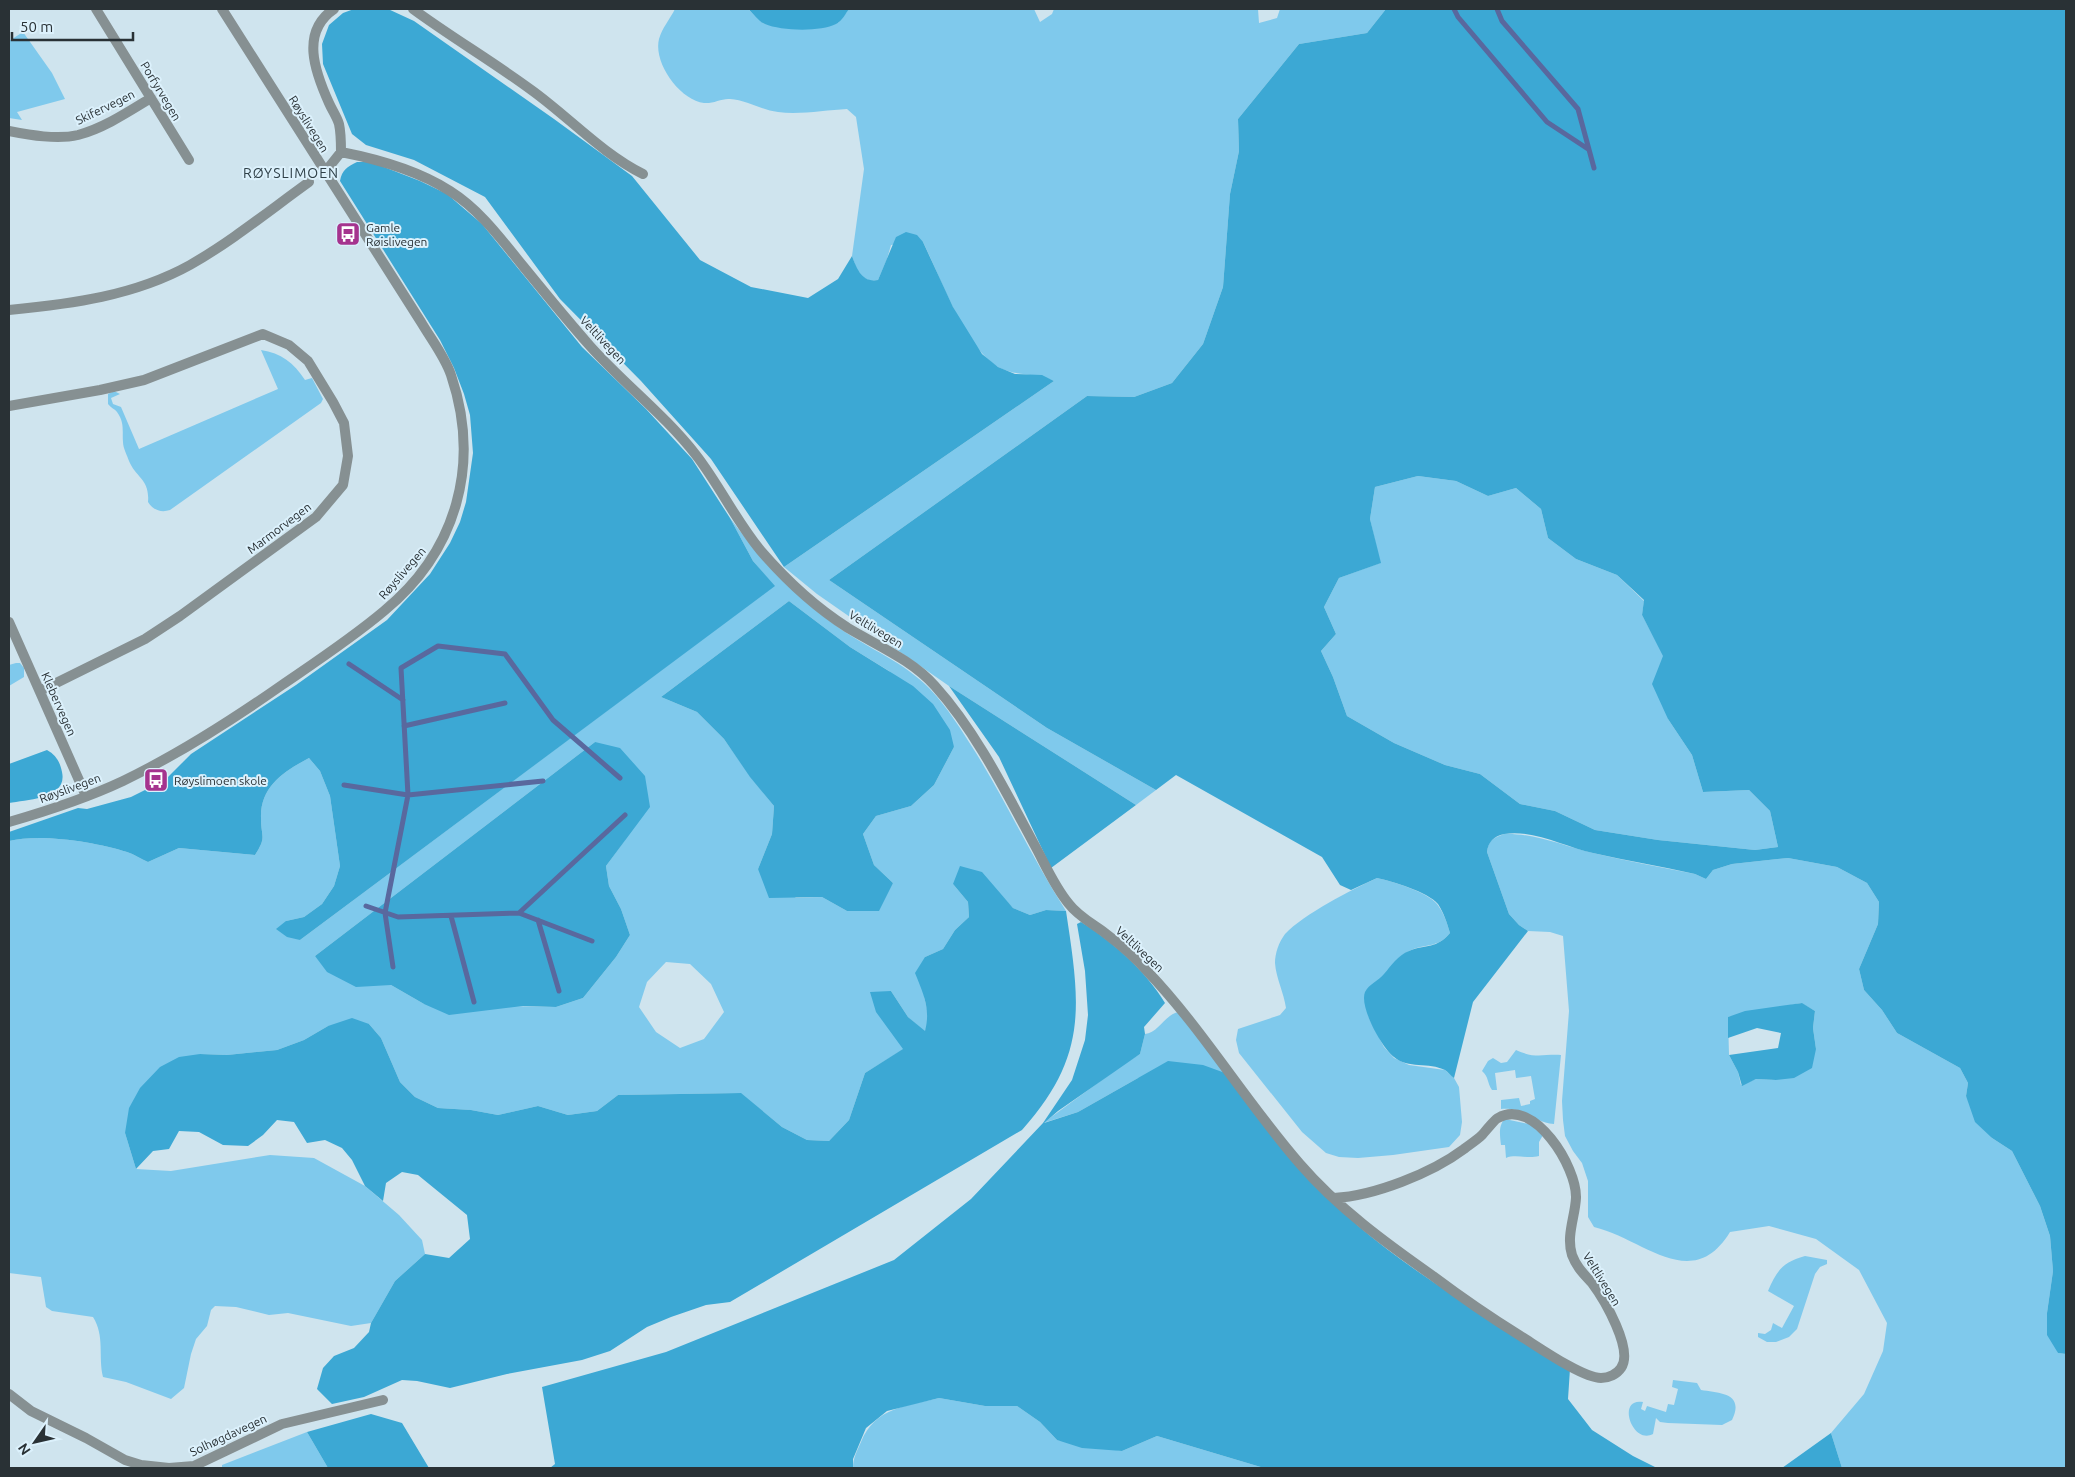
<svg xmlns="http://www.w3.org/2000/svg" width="2075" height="1477" font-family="Ubuntu,sans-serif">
	<rect width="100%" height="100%" fill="#cfe4ee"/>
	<path fill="#7fc9ec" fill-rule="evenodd" d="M 675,9 L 748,9 L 764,24 L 838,23 L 849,9 L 1034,9 L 1040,22 L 1052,14 L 1054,9 L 1258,9 L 1259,23 L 1277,18 L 1280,9 L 1386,9 L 1367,33 L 1299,44 L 1238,119 L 1239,151 L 1230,194 L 1223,287 L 1203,344 L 1172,383 L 1134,397 L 1087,396 L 829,580 L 1047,728 L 1156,790 L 1136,805 L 949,686 L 817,594 L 784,567 L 1054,381 C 1036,372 1016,377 998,367 C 964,346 941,278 923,242 L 891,245 L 887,259 L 878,280 L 871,281 L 864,278 L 857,270 L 852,256 L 864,169 L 856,117 L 847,109 C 826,110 799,115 778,112 C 761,110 747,100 730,99 C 722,98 713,104 704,103 C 680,100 653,63 659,39 C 662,28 670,19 675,9 Z
		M 23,32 L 52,73 L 65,99 L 17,112 L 22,120 L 9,118 L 9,41 Z
		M 261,350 C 281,353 294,363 305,380 L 312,378 L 323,399 L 321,403 L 170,510 C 161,513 153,510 148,502 C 150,479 136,478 129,461 C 127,455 123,448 123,442 C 122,431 125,423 117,412 C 115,409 111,408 108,404 L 108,394 L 114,391 L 120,394 L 111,398 L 113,404 L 121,407 L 139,449 L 278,389 Z
		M 1418,476 L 1456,481 L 1488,496 L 1516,488 L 1541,509 L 1548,538 L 1576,559 L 1617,575 L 1644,601 L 1642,615 L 1664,656 L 1668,719 L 1692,755 L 1703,792 L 1749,790 L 1770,811 L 1778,847 L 1755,850 L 1658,840 L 1595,830 L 1555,811 L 1520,804 L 1480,774 L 1445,765 L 1394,743 L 1347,716 L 1333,677 L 1321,651 L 1336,634 L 1324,607 L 1339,578 L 1380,563 L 1370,519 L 1375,487 Z
		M 730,518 C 761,560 796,597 839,628 C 869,649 904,662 930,689 C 948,708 962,731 976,753 C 1008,805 1033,860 1066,911 L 1046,910 L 1030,915 L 1013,908 L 997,891 L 953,884 L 968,902 L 969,917 L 955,930 L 943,949 L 925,957 L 924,996 L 929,1018 L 925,1032 L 908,1017 L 891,991 L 893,1033 L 904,1049 L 865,1073 L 849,1120 L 829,1141 L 807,1140 L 782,1127 L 740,1093 L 618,1095 L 597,1111 L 568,1115 L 538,1106 L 498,1115 L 471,1110 L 438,1108 L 415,1097 L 400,1082 L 381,1038 L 369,1024 L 328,1026 L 304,1040 L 277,1050 L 227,1055 L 200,1054 L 125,1133 L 136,1169 L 171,1171 L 270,1155 L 314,1158 L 365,1186 L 399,1215 L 422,1240 L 425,1254 L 395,1281 L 371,1323 L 351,1326 L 288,1313 L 269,1315 L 236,1307 L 215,1306 L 211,1310 L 207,1326 L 196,1339 L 191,1354 L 184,1388 L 171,1399 L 126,1382 L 103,1377 C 98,1356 105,1336 93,1317 L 52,1311 L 46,1307 L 41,1277 L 9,1273 L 9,841 C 40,833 96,842 127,852 C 134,854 141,859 148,862 L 179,848 L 255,855 C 267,836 261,838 261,818 C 260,786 285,771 309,758 L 320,771 L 330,796 L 340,866 L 334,886 L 322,904 L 304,917 L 286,921 L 300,940 L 774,586 L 753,561 ZM 789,601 L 850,647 L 889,671 L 954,747 L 934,785 L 911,806 L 876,816 L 863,834 L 874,865 L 893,883 L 847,911 L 822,897 L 796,898 L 758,869 L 772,834 L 774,806 L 750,776 L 724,739 L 697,712 L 661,697 ZM 595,742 L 625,840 L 606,866 L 609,886 L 621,909 L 630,935 L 616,957 L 583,998 L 556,1007 L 424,1004 L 391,985 L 315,956 ZM 666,962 L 690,964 L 711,984 L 724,1012 L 704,1039 L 680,1048 L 656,1032 L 639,1007 L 647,982 Z
		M 16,663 L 20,663 L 24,668 L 24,677 L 9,686 L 9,665 Z
		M 1504,834 C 1536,833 1563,846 1593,853 C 1627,861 1661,867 1695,874 L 1706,879 L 1713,870 L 1732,864 L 1788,858 L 1837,867 L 1867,883 L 1879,902 L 1878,924 L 1859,969 L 1864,990 L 1882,1010 L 1897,1033 L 1960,1068 L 1968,1083 L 1966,1096 L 1992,1138 L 2012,1151 L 2040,1206 L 2050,1236 L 2053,1271 L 2047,1313 L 2058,1353 L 2066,1354 L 2066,1468 L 1842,1468 L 1831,1433 L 1864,1394 L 1883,1351 L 1887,1323 L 1859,1270 L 1816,1239 L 1769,1226 L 1730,1232 C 1692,1294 1644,1239 1594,1227 L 1588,1217 L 1588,1181 L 1582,1163 L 1573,1151 L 1565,1136 L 1563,1120 L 1562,1101 L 1569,1011 L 1563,936 L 1550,932 L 1528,931 L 1519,925 L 1509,914 L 1487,852 C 1488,840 1494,838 1504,834 ZM 1801,1003 L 1815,1011 L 1813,1028 L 1816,1049 L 1776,1080 L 1756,1079 L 1741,1085 L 1738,1072 L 1729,1055 L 1728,1017 Z
		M 1377,878 C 1392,881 1427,892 1437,904 C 1444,913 1447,923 1450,933 C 1437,949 1425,943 1409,951 C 1394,958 1389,972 1378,981 C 1373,986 1369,987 1365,994 L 1369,1018 L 1384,1047 L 1394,1058 L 1409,1065 L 1445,1070 L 1454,1078 L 1459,1087 L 1462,1122 L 1460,1135 L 1449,1147 L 1393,1155 L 1358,1158 L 1339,1157 L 1326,1153 L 1302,1132 L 1239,1053 L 1236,1040 L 1238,1029 L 1280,1015 L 1286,1008 C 1284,993 1276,978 1275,963 C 1275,953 1279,942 1285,934 C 1304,914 1351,890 1377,878 Z
		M 1178,1012 L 1225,1073 L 1138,1078 L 1078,1112 L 1043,1123 L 1121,1066 L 1140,1054 L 1145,1034 C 1158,1033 1165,1015 1178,1012 Z
		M 1516,1050 C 1536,1059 1542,1054 1561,1055 L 1554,1124 C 1534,1123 1525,1107 1501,1109 L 1501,1100 L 1519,1098 L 1521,1106 L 1530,1104 L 1530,1101 L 1535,1099 L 1531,1076 L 1516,1078 L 1515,1070 L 1495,1073 L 1497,1090 L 1492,1090 C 1487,1083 1489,1077 1482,1071 L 1488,1061 L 1493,1058 L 1501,1063 L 1507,1062 Z
		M 1505,1119 L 1529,1124 L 1543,1135 L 1539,1142 L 1539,1156 C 1528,1159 1515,1154 1506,1158 L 1505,1145 L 1501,1145 C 1500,1136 1498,1125 1505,1119 Z
		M 1805,1256 L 1827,1260 L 1827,1264 L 1820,1267 L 1815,1274 L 1797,1329 L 1789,1337 L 1776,1342 L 1767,1342 L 1758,1337 L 1758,1333 L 1765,1334 L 1771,1330 L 1773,1323 L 1782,1328 L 1794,1306 L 1768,1291 C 1777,1270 1783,1262 1805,1256 Z
		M 1673,1380 L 1697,1383 L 1701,1390 C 1720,1393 1745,1393 1732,1420 L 1722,1425 L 1668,1423 L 1660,1422 L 1656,1418 L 1653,1434 C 1632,1445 1616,1397 1643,1402 L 1641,1409 L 1645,1411 L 1647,1406 L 1666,1412 L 1668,1404 L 1674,1405 L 1678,1389 L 1672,1387 Z
		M 939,1398 L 985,1406 L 1017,1406 L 1040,1422 L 1057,1440 L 1122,1451 L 1157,1436 L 1264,1468 L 853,1468 C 853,1458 857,1451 861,1442 C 875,1407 907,1406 939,1398 Z
		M 307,1432 L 328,1468 L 222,1468 L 222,1465 Z"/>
	<path fill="#3ca8d4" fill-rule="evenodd" d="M 354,9 L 388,9 L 414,21 L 554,119 L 632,176 L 700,260 L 751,287 L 808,298 L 838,279 L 852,256 C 857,269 862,283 878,280 L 896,237 L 906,232 L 917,235 L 923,242 L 953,307 L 982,354 L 998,367 L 1015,374 L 1042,375 L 1054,381 L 784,567 L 711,459 L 641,381 L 560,299 L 485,197 L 414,160 L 366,145 L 352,134 L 323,64 L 322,44 L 329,25 L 343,13 Z
		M 748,9 L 849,9 C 846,13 842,21 836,24 C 821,32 781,31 765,24 C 759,22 753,13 748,9 Z
		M 1386,9 L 2066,9 L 2066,1354 L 2058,1353 L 2047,1335 L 2047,1313 L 2053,1271 L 2050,1236 L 2040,1206 L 2012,1151 L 1992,1138 L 1975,1122 L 1966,1096 L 1968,1083 L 1960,1068 L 1897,1033 L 1882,1010 L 1864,990 L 1859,969 L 1878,924 L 1879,902 L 1867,883 L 1837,867 L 1788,858 L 1732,864 L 1713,870 L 1706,879 L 1695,874 C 1661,866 1627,861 1593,853 C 1565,847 1533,829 1504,834 C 1494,836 1488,842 1487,852 L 1509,914 L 1519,925 L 1528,931 L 1473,1002 L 1454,1078 C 1451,1076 1448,1072 1445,1070 C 1429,1062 1408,1069 1394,1057 C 1382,1048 1359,1007 1365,992 C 1369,984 1378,981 1384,974 C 1391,966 1398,955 1409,951 C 1426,944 1437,949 1450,933 C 1447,923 1444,913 1438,904 C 1428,892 1392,881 1377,878 L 1351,890 L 1340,885 L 1322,857 L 1176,775 L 1156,790 L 1047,728 L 829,580 L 1087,396 L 1134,397 L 1172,383 L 1203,344 L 1223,287 L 1230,194 L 1239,151 L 1238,119 L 1299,44 L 1367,33 ZM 1418,476 L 1456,481 L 1488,496 L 1516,488 L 1541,509 L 1548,538 L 1576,559 L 1617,575 L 1644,600 L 1642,615 L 1663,656 L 1652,684 L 1668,719 L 1692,755 L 1703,792 L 1749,790 L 1770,811 L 1778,847 L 1755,850 L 1658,840 L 1595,830 L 1555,811 L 1520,804 L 1480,774 L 1445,765 L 1394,743 L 1347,716 L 1333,677 L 1321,651 L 1336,634 L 1324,607 L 1339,578 L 1381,563 L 1370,519 L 1375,487 Z
		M 357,162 L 371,162 L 420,181 L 447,194 L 482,224 L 582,347 L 646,409 L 692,459 L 730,518 L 753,561 L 775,586 L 300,940 L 287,937 L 276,929 L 286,921 L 304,917 L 322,904 L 334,886 L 340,866 L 330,796 L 320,771 L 309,758 C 285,771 260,786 261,818 C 261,838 267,836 255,855 L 179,848 L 148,862 C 141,859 134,854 127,852 C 96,842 40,833 9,841 L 9,832 L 78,808 L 87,809 L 131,797 L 165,780 L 191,754 L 296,685 L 387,620 L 430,574 L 450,543 L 460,522 L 466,502 L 473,453 L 470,415 L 464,394 L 454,368 L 440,340 L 340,181 C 342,170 347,167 357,162 Z
		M 789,601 L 850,647 L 913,686 L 933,704 L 950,730 L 954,747 L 934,785 L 911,806 L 876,816 L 863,834 L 874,865 L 893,883 L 879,911 L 847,911 L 822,897 L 769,898 L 758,869 L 772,834 L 774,806 L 750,777 L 724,739 L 697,712 L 661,697 Z
		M 949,686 L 1136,805 L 1051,868 L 999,757 Z
		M 595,742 L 620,748 L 645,776 L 650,807 L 606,866 L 609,886 L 621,909 L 630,935 L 616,957 L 583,998 L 556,1007 L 523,1006 L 449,1015 L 424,1004 L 391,985 L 356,987 L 327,972 L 315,956 Z
		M 47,750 C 56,755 60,762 62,772 C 68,799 27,800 9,803 L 9,764 Z
		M 960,866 L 982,872 L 1013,908 L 1030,915 L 1046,910 L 1066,911 C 1080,1004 1089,1055 1022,1130 L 730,1302 L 706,1305 L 671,1317 L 647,1327 L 610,1351 L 582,1360 L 507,1374 L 450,1388 L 417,1381 L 402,1380 L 364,1397 L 332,1404 L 317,1389 L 323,1368 L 334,1356 L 354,1348 L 369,1332 L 371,1323 L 395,1281 L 425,1254 L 449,1258 L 470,1239 L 467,1215 L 418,1175 L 402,1172 L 386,1183 L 383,1201 L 365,1186 L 352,1160 L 342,1148 L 325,1140 L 307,1143 L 294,1122 L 277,1120 L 263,1135 L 248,1146 L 223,1145 L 199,1132 L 179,1131 L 169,1149 L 153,1151 L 136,1169 L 125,1133 L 129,1108 L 140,1088 L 160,1067 L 179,1057 L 200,1054 L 227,1055 L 277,1050 L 304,1040 L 328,1026 L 352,1018 L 369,1024 L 381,1038 L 400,1082 L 415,1097 L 438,1108 L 471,1110 L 498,1115 L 538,1106 L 568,1115 L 597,1111 L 618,1095 L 741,1093 L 782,1127 L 807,1140 L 829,1141 L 849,1120 L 865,1073 L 903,1049 L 876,1012 L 870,992 L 891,991 L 908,1017 L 925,1031 C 931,1009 923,993 915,973 L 925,957 L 943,949 L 955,930 L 969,917 L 968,902 L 953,884 Z
		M 1081,922 C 1113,942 1145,970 1165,1003 L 1144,1027 L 1145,1034 L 1140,1054 L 1058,1111 L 1044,1123 L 1078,1112 L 1168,1061 L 1203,1065 L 1225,1073 L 1357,1225 C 1422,1280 1498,1323 1570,1369 L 1568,1399 L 1592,1430 L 1633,1456 L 1657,1468 L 1264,1468 L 1157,1436 L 1122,1451 L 1082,1448 L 1057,1440 L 1040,1422 L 1017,1406 L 985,1406 L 939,1398 L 887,1411 L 866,1428 L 853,1459 L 853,1468 L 550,1468 L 555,1464 L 542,1387 L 666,1352 L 894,1260 L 971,1199 L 1043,1123 L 1072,1080 L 1085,1040 L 1088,1015 L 1085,971 L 1077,924 Z
		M 1802,1003 L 1815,1011 L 1813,1028 L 1816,1049 L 1812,1068 L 1794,1078 L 1776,1080 L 1756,1079 L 1742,1086 L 1738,1072 L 1729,1055 L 1778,1048 L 1781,1033 L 1757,1028 L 1728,1038 L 1728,1017 L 1745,1011 Z
		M 371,1414 L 402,1423 L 429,1468 L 328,1468 L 307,1432 Z
		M 1831,1433 L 1842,1468 L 1782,1468 Z"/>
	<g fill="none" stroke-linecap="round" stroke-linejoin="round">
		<path stroke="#59689e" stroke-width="5" d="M 1454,9 L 1458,17 L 1547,122 L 1588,149
			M 1497,9 L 1502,21 L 1578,109 L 1594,168
			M 349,664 L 403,700
			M 404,726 L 505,703
			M 344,785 L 408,795 L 543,781
			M 366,906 L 398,917 L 519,913 L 592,941
			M 519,913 L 625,815
			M 451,916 L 474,1002
			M 538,920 L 559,991
			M 393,967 L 385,913 L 408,795 L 401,668 L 438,646 L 505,654 L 553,720 L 620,778"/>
		<path stroke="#869092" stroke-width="10" d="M 96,9 L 189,160
			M 413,9 C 451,37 492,61 530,89 C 568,116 601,153 643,174
			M 9,131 C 30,135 57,140 78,135 C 104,128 128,112 151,98
			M 341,152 C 377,159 419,171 450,191 C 480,210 501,239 523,266 C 545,293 567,320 590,346 C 624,384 665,415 696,455 C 720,486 736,521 761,551 C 787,581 815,607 848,628 C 878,646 912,660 935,686 C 975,730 1006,792 1034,844 C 1045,864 1054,886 1069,904 C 1078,916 1093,924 1105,933 C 1121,945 1135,957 1148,972 C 1204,1031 1246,1102 1300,1164 C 1338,1208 1386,1243 1433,1276 C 1461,1297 1490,1317 1519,1335 C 1537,1346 1582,1378 1601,1378 C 1609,1378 1617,1374 1621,1368 C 1634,1350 1604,1299 1592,1283 C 1584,1274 1577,1268 1572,1255 C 1566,1236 1575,1217 1576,1198 C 1577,1167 1534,1097 1498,1118 C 1495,1119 1484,1133 1482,1135 C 1477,1140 1469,1145 1464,1149 C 1432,1173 1374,1196 1334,1198
			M 325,172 L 341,152 C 341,143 341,133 339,124 C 337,117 332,110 329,103 C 315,72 300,32 334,9
			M 9,310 C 71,304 134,296 190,265 C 232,241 270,210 309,182
			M 9,406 L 100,390 L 144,380 L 263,334 L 289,345 L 308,361 L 333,402 L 344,423 L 348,456 L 343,485 L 316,517 L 180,616 L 145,639 L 40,691
			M 9,622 L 86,796
			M 9,1394 L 31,1411 L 86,1438 L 125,1460 L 141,1465 L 169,1468 L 194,1466 L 282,1424 L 383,1400"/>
		<path stroke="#869092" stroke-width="10" d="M 9,822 C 47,811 87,798 123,781 C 179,754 232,720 282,685 C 317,661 352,638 384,611 C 457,551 481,464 451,375 C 445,357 431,339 421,322 L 222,9"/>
	</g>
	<defs>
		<symbol id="bus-square" viewBox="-11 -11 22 22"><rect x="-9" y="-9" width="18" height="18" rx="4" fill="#a5338e" stroke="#dcf1fc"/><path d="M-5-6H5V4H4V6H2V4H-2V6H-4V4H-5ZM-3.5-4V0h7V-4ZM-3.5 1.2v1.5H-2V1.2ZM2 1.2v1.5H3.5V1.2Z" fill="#fff"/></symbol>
	</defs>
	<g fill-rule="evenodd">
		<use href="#bus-square" x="334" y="220" width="28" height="28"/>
		<use href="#bus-square" x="142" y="766" width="28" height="28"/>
	</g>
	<g text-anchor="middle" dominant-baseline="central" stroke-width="4" stroke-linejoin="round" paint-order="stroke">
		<g font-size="12" fill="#293135" stroke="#dcf1fc">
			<text transform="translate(161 91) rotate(59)">Porfyrvegen</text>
			<text transform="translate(105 107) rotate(-26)">Skifervegen</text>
			<text transform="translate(309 124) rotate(58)">Røyslivegen</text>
			<text transform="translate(603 340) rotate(47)">Veltlivegen</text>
			<text transform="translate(279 528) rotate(-37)">Marmorvegen</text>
			<text transform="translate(402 573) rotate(-49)">Røyslivegen</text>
			<text transform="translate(876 629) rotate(31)">Veltlivegen</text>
			<text transform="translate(59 704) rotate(66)">Klebervegen</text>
			<text transform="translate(70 788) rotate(-20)">Røyslivegen</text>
			<text transform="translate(1140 949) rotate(43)">Veltlivegen</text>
			<text transform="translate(1602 1279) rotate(58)">Veltlivegen</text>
			<text transform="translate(228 1435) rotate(-25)">Solhøgdavegen</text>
		</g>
		<g font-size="12" fill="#293135" stroke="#dcf1fc" text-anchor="start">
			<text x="366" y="227">Gamle<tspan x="366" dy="14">Røislivegen</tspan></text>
			<text x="174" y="780">Røyslimoen skole</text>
		</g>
		<g font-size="14" letter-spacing="1" fill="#2f4048" stroke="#dcf1fc">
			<text x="291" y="173">RØYSLIMOEN</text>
		</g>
	</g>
	<rect width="2075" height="1477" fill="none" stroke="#293135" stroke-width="20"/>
	<g transform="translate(35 1442) rotate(236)" stroke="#dcf1fc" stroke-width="4" paint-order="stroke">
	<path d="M0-4L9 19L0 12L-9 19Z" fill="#293135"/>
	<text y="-8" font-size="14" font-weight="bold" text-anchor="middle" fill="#293135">N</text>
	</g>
	<path d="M12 32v8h121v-8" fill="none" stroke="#293135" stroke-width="2.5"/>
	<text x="20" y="32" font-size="15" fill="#293135" stroke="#dcf1fc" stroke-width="4" paint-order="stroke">50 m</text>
</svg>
